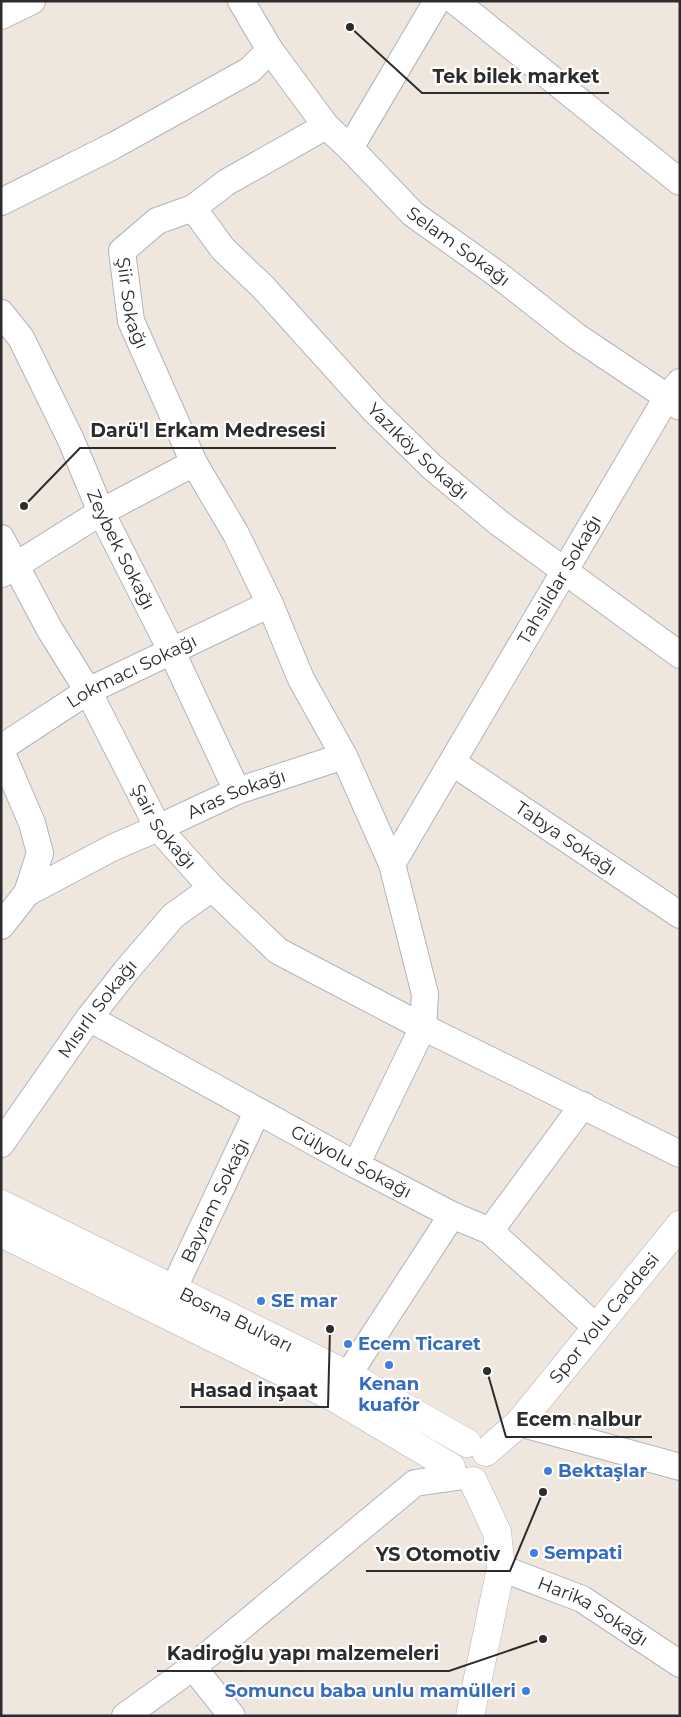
<svg xmlns="http://www.w3.org/2000/svg" width="681" height="1717" font-family="Montserrat,sans-serif">
	<rect width="100%" height="100%" fill="#efe7dd"/>
	<g fill="none" stroke-linecap="round" stroke-linejoin="round">
		<defs>
			<g id="street">
				<path d="M 455,1 L 680,182"/>
				<path d="M 1,16 L 32,1"/>
				<path id="s1" d="M 270,50 L 326,126 L 350,148 L 413,214 L 497,274 L 576,336 L 667,397 L 680,407"/>
				<path id="s2" d="M 326,126 L 227,182 L 193,208 L 157,221 L 122,251 L 131,321 L 194,463 L 236,534 L 270,604 L 301,679 L 344,756 L 392,864 L 425,994 L 423,1027 L 680,1154"/>
				<path d="M 350,148 L 437,1"/>
				<path d="M 1,202 L 113,146 L 250,70 L 270,50 L 241,1"/>
				<path id="s3" d="M 193,208 L 223,249 L 263,287 L 374,410 L 432,467 L 499,523 L 680,655"/>
				<path id="s4" d="M 1,313 L 21,338 L 71,440 L 101,512 L 172,652 L 237,791"/>
				<path id="s5" d="M 1,538 L 50,630 L 88,691 L 158,828 L 212,888 L 278,951 L 423,1027 L 356,1165"/>
				<path d="M 2,574 L 101,512 L 194,463"/>
				<path id="s6" d="M 1,748 L 88,691 L 270,604"/>
				<path d="M 1,751 L 32,823 L 40,853 L 27,893 L 1,926"/>
				<path id="s7" d="M 453,763 L 680,915"/>
				<path id="s8" d="M 392,864 L 667,397 L 680,382"/>
				<path id="s9" d="M 27,893 L 112,848 L 158,828 L 237,791 L 344,756"/>
				<path id="s10" d="M 89,1018 L 356,1165 L 452,1215 L 490,1231 L 596,1327"/>
				<path id="s11" d="M 1,1144 L 89,1018 L 126,971 L 173,916 L 212,888"/>
				<path d="M 490,1231 L 583,1105"/>
				<path id="s12" d="M 173,1290 L 257,1112"/>
				<path d="M 348,1375 L 452,1215"/>
				<path d="M 519,1423 L 680,1467"/>
				<path id="s13" d="M 501,1568 L 582,1599 L 680,1664"/>
				<path d="M 193,1667 L 232,1716"/>
				<path d="M 125,1716 L 193,1667 L 415,1483 L 457,1477"/>
			</g>
			<g id="secondary">
				<path id="s14" d="M 1,1204 L 348,1375 L 467,1443"/>
				<path d="M 1,1233 L 335,1398 L 451,1467"/>
				<path id="s15" d="M 486,1452 L 519,1423 L 680,1225"/>
				<path d="M 470,1716 L 501,1568 L 497,1532 L 473,1481"/>
			</g>
		</defs>
		<use href="#street" stroke="#b1b3c1" stroke-width="28"/>
		<use href="#secondary" stroke="#b1b3c1" stroke-width="29"/>
		<use href="#street" stroke="#fff" stroke-width="26"/>
		<use href="#secondary" stroke="#fff" stroke-width="28"/>
	</g>
	<g fill="#3f7fe0" stroke="#fff" stroke-width="2">
		<circle cx="261" cy="1301" r="5"/>
		<circle cx="348" cy="1344" r="5"/>
		<circle cx="389" cy="1365" r="5"/>
		<circle cx="548" cy="1471" r="5"/>
		<circle cx="534" cy="1553" r="5"/>
		<circle cx="526" cy="1691" r="5"/>
	</g>
	<g text-anchor="middle" dominant-baseline="central" stroke-width="4.5" stroke-linejoin="round" paint-order="stroke">
		<g font-size="18" fill="#2c2c2c" stroke="#fff">
			<text stroke="none"><textPath href="#s1" startOffset="274">Selam Sokağı</textPath></text>
			<text stroke="none"><textPath href="#s2" startOffset="294">Şiir Sokağı</textPath></text>
			<text stroke="none"><textPath href="#s3" startOffset="332">Yazıköy Sokağı</textPath></text>
			<text stroke="none"><textPath href="#s4" startOffset="266">Zeybek Sokağı</textPath></text>
			<text stroke="none"><textPath href="#s8" startOffset="330">Tahsildar Sokağı</textPath></text>
			<text stroke="none"><textPath href="#s6" startOffset="152">Lokmacı Sokağı</textPath></text>
			<text stroke="none"><textPath href="#s9" startOffset="232">Aras Sokağı</textPath></text>
			<text stroke="none"><textPath href="#s5" startOffset="332">Şair Sokağı</textPath></text>
			<text stroke="none"><textPath href="#s7" startOffset="136">Tabya Sokağı</textPath></text>
			<text stroke="none"><textPath href="#s11" startOffset="166">Mısırlı Sokağı</textPath></text>
			<text stroke="none"><textPath href="#s10" startOffset="299">Gülyolu Sokağı</textPath></text>
			<text stroke="none"><textPath href="#s12" startOffset="99">Bayram Sokağı</textPath></text>
			<text stroke="none"><textPath href="#s15" startOffset="179">Spor Yolu Caddesi</textPath></text>
			<text stroke="none"><textPath href="#s14" startOffset="262">Bosna Bulvarı</textPath></text>
			<text stroke="none"><textPath href="#s13" startOffset="102">Harika Sokağı</textPath></text>
		</g>
		<g font-size="18" font-weight="bold" fill="#366cbe" stroke="#fff" text-anchor="start">
			<text x="271" y="1301">SE mar</text>
			<text x="358" y="1344">Ecem Ticaret</text>
			<text x="389" y="1384" text-anchor="middle">Kenan<tspan x="389" dy="21">kuaför</tspan></text>
			<text x="558" y="1471">Bektaşlar</text>
			<text x="544" y="1553">Sempati</text>
			<text x="516" y="1691" text-anchor="end">Somuncu baba unlu mamülleri</text>
		</g>
	</g>
	<path fill="none" stroke="#2c2c2c" stroke-width="2" d="M350 27L422 93H609M24 506L80 448H336M330 1329L328 1407H180M487 1371L506 1437H652M543 1492L510 1571H366M543 1639L449 1671H157"/>
	<g fill="#2c2c2c" stroke="#fff" stroke-width="2">
		<circle cx="350" cy="27" r="5"/>
		<circle cx="24" cy="506" r="5"/>
		<circle cx="330" cy="1329" r="5"/>
		<circle cx="487" cy="1371" r="5"/>
		<circle cx="543" cy="1492" r="5"/>
		<circle cx="543" cy="1639" r="5"/>
	</g>
	<g font-size="19" text-anchor="middle" font-weight="bold" fill="#2c2c2c" stroke="#fff" stroke-width="4.5" stroke-linejoin="round" paint-order="stroke">
		<text x="516" y="83">Tek bilek market</text>
		<text x="208" y="437">Darü'l Erkam Medresesi</text>
		<text x="254" y="1397">Hasad inşaat</text>
		<text x="579" y="1426">Ecem nalbur</text>
		<text x="438" y="1561">YS Otomotiv</text>
		<text x="303" y="1660">Kadiroğlu yapı malzemeleri</text>
	</g>
	<rect width="681" height="1717" fill="none" stroke="#2c2c2c" stroke-width="5"/>
</svg>
